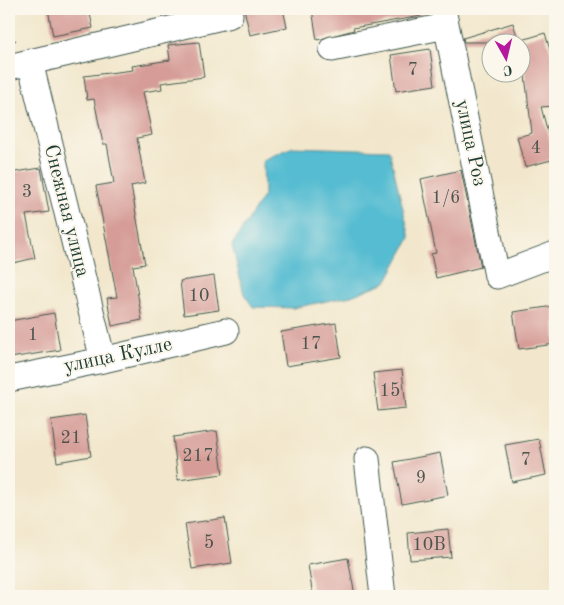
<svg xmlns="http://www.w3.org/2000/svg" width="564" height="605" font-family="'Old Standard TT',serif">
	<rect width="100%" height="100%" fill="#fbf7ec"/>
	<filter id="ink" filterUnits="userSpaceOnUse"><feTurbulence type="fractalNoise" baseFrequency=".02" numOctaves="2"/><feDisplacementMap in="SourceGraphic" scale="10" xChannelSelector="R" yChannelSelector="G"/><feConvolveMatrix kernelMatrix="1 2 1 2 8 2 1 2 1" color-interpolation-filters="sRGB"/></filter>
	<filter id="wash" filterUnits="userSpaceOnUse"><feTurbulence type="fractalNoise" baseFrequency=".0096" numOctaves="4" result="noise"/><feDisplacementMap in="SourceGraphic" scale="20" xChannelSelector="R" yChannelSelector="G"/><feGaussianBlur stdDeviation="1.12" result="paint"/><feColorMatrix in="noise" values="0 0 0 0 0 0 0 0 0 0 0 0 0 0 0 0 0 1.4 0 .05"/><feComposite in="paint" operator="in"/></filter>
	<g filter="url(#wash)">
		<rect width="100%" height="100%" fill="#f2e7cc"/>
		<path fill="#54bcd1" stroke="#3a7c82" d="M 293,147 L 389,150 L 410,238 L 386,282 L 351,296 L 293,308 L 253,307 L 244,294 L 232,245 L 264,195 L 263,160 Z"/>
		<g id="blocks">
			<path fill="#d69c97" d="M 48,9 L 89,9 L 93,28 L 53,36 Z
				M 244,9 L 283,9 L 287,27 L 250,35 Z
				M 312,9 L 421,9 L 421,16 L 353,28 L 354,30 L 317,40 Z
				M 513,23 L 519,42 L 464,42 L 463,38 Z
				M 545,33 L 555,67 L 555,106 L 541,107 L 555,159 L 525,167 L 517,137 L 532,133 L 523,59 L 522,59 L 522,40 Z
				M 199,42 L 204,77 L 161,83 L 162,89 L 143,92 L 152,135 L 137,138 L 145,183 L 131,186 L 145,264 L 133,266 L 142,320 L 112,326 L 107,298 L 117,297 L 96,186 L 114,183 L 107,144 L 103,144 L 94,99 L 87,100 L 84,76 L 133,70 L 132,66 L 170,60 L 168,45 Z
				M 430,49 L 435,85 L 396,91 L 391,55 Z
				M 41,168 L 49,212 L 26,215 L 35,258 L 9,264 L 9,173 Z
				M 461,170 L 481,267 L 436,278 L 431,254 L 436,253 L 421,179 Z
				M 214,276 L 219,310 L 184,315 L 180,281 Z
				M 554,306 L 555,344 L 519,349 L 513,312 Z
				M 54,313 L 60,350 L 10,358 L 9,321 Z
				M 336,323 L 341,357 L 286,366 L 281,332 Z
				M 402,370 L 406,408 L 378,411 L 373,373 Z
				M 85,415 L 91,456 L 57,462 L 51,420 Z
				M 217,431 L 223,474 L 178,480 L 173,437 Z
				M 539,439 L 546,475 L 512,482 L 505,445 Z
				M 440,453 L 448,495 L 402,504 L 394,462 Z
				M 225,518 L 232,563 L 192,569 L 185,524 Z
				M 448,529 L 451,557 L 410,560 L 408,533 Z
				M 348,558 L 355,596 L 313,596 L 308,565 Z"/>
		</g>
	</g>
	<g filter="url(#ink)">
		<use href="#blocks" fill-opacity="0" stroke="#3f564b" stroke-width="1"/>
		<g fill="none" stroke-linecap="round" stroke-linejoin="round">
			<defs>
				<path id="minor" d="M 443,9 L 497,276 L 555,254
					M 332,49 L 446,26
					M 30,62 L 103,360
					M 9,67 L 230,15 L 228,9
					M 9,379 L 103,360 L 226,331
					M 367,459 L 383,596"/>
			</defs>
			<use href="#minor" stroke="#3f564b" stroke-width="27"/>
			<path stroke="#3f564b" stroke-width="3" stroke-dasharray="1 4" stroke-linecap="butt" d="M 9,32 L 17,44"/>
			<use href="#minor" stroke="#fff" stroke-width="25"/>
		</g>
	</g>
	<g text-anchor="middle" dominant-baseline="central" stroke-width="4" stroke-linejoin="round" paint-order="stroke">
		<g font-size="18" fill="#4d554d">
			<text x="413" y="70">7</text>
			<text x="536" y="148">4</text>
			<text x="27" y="192">3</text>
			<text x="446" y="198">1/6</text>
			<text x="199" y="296">10</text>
			<text x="33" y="335">1</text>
			<text x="311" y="344">17</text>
			<text x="390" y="391">15</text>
			<text x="71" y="438">21</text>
			<text x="198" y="456">217</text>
			<text x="526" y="460">7</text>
			<text x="421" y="478">9</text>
			<text x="209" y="543">5</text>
			<text x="429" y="545">10В</text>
		</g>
		<g font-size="20" fill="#1f3d34" stroke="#fbf7ec">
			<text transform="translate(470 143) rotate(78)">улица Роз</text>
			<text transform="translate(66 211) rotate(76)">Снежная улица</text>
			<text transform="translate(118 356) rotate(-12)">улица Кулле</text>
		</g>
	</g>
	<rect width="564" height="605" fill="none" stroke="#fbf7ec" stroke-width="30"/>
	<g transform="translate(506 58) rotate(172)"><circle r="24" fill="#fbf7ec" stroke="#a3ada2"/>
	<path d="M0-4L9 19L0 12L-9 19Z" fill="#b5179e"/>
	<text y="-8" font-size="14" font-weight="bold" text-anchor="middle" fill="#1f3d34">С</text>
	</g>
</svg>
